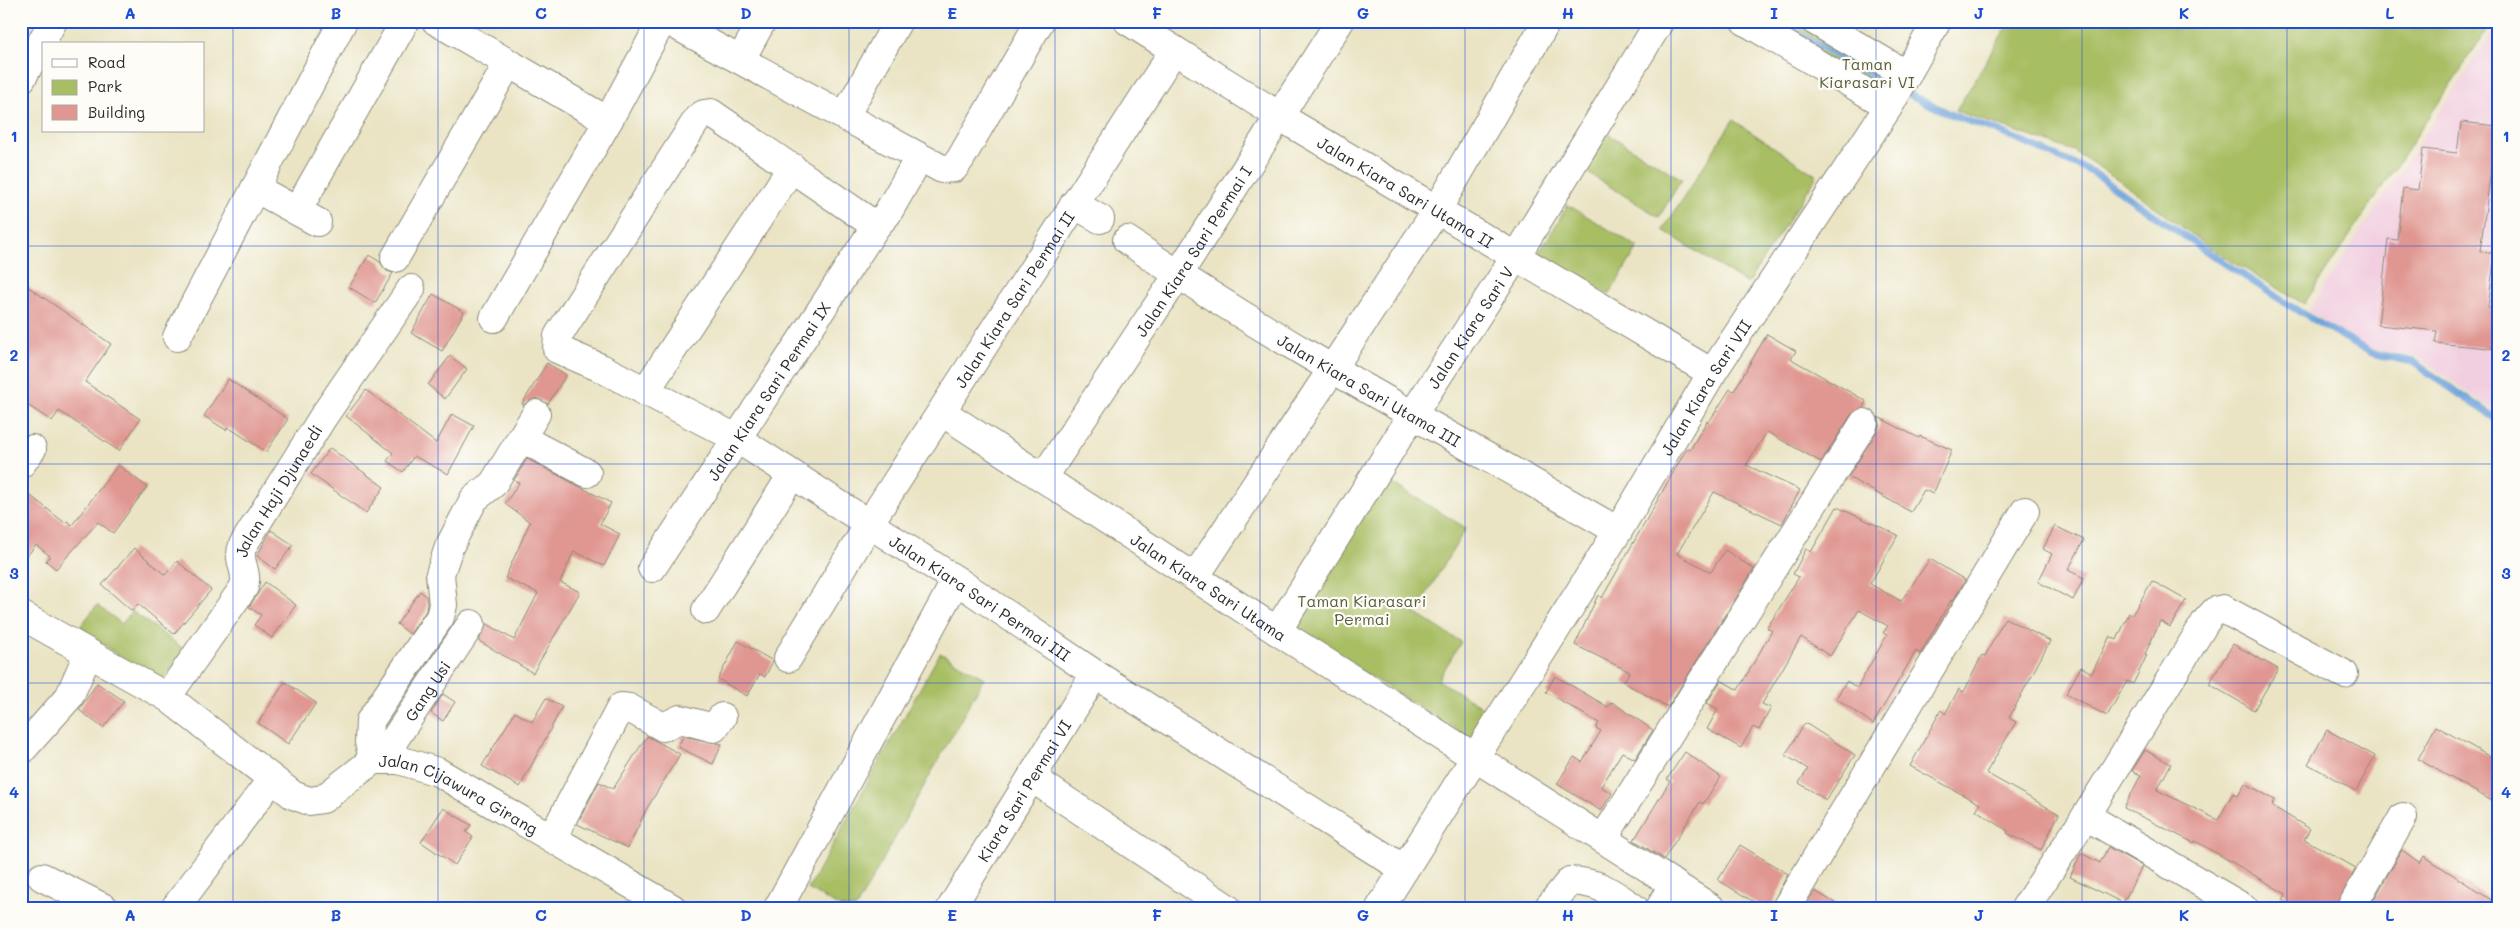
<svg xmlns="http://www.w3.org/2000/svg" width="2520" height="929" font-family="Mali,sans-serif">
	<rect width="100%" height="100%" fill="#fdfcf7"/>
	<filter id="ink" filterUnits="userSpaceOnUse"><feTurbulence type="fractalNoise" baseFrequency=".02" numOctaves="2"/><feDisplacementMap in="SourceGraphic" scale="10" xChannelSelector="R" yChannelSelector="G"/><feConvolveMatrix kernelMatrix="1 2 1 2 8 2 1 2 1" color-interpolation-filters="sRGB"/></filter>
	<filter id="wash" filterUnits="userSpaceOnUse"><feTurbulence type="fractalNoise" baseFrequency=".0096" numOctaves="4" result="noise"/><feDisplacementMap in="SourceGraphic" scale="20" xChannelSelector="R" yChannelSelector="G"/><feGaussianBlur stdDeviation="1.12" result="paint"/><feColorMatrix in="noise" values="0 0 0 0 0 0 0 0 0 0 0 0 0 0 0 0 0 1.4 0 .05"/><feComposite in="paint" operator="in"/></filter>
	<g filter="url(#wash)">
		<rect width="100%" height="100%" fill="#eae4c4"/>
		<path fill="#f2cfe0" d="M 2499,22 L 2499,414 L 2418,357 L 2369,348 L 2308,311 Z"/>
		<path fill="#a8be64" stroke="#6a7448" d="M 1745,21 L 1812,21 L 1897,70 L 1877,99 Z
			M 2010,21 L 2493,21 L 2304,304 L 2210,248 L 2119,180 L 2074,151 L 1956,111 Z
			M 1733,120 L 1817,176 L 1747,284 L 1663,230 Z
			M 1603,131 L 1682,179 L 1659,217 L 1580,168 Z
			M 1568,205 L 1638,247 L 1609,295 L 1539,253 Z
			M 1380,476 L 1466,528 L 1415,613 L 1461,642 L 1438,680 L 1489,711 L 1472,739 L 1289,627 Z
			M 97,605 L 122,624 L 132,611 L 185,650 L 159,686 L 80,627 Z
			M 940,653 L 984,678 L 856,908 L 842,908 L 808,889 Z"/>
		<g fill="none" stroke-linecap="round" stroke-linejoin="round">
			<path stroke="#70a3db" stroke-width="7" d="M 1775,21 L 1894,87
				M 1904,92 L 1959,118 L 1995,130 L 2092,172 L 2212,255 L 2303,314 L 2372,353 L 2413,362 L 2499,421"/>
		</g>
		<g id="blocks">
			<path fill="#e09792" d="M 2461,122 L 2497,126 L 2480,251 L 2495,253 L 2488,307 L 2499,308 L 2499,349 L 2435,343 L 2437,331 L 2378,325 L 2388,239 L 2397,240 L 2403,188 L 2418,190 L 2423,149 L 2457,153 Z
				M 369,255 L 380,262 L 387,271 L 393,273 L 375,303 L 349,287 Z
				M 21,282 L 111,344 L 85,382 L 140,419 L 119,451 L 59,411 L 52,421 L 21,401 Z
				M 433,294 L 464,312 L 442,351 L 411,333 Z
				M 1767,334 L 1796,351 L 1791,359 L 1866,401 L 1863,408 L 1851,415 L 1821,462 L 1767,432 L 1746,465 L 1800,490 L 1782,524 L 1714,492 L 1677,554 L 1711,572 L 1725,550 L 1754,569 L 1668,707 L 1623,682 L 1630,672 L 1575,645 L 1598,595 L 1602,598 L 1687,448 L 1690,450 L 1707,421 L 1709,422 L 1730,389 L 1734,391 Z
				M 450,356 L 467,369 L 445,399 L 428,385 Z
				M 547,363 L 566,375 L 548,404 L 536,398 L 523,405 L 522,404 Z
				M 228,379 L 288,419 L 266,452 L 228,427 L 226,430 L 204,416 Z
				M 366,390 L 436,443 L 452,414 L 474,426 L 448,474 L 414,456 L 403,472 L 387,461 L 393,453 L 346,416 Z
				M 1878,417 L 1919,438 L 1920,436 L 1952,450 L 1933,494 L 1924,490 L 1911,512 L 1848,477 L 1877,431 L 1880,424 Z
				M 330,448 L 384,487 L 366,513 L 311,474 Z
				M 527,459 L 611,503 L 600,524 L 620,534 L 604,566 L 574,551 L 560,582 L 580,592 L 533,673 L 479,641 L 486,623 L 514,640 L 538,593 L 505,578 L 530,522 L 505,504 L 519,483 L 514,480 Z
				M 118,465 L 147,487 L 113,533 L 98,522 L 56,569 L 46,561 L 50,556 L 36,545 L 21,563 L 21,488 L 65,523 L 67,521 L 72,525 Z
				M 1837,507 L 1898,535 L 1870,584 L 1901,601 L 1930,559 L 1965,580 L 1953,601 L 1951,600 L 1920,654 L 1916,651 L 1873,724 L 1836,698 L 1847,681 L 1857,688 L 1887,635 L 1883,633 L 1888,626 L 1859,610 L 1830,656 L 1801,637 L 1762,704 L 1771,708 L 1759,730 L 1753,727 L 1741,748 L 1707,729 L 1718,709 L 1707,703 L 1721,680 L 1738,690 L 1772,631 L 1767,628 L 1799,577 L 1793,574 L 1806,549 L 1811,552 Z
				M 2055,526 L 2084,540 L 2068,570 L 2084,578 L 2073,600 L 2038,582 L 2052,554 L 2043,549 Z
				M 271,530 L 293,545 L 275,569 L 257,556 Z
				M 134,548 L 165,575 L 177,561 L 211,590 L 174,634 L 138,604 L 132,611 L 102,585 Z
				M 2152,581 L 2186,600 L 2170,627 L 2160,621 L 2145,654 L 2147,655 L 2133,684 L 2127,681 L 2107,716 L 2066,694 L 2081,667 L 2092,673 L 2110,636 L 2117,640 L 2129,613 L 2132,615 Z
				M 265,582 L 296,605 L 272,638 L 254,625 L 261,615 L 249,607 Z
				M 420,591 L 426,596 L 427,604 L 426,611 L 410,634 L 397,624 Z
				M 2005,618 L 2050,641 L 2009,718 L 2016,722 L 1986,773 L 2059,814 L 2041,850 L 2007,833 L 2008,831 L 1976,810 L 1980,804 L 1910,766 L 1941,710 L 1945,714 L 1959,689 L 1964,692 L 1982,655 L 1985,656 Z
				M 738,641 L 773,661 L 765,677 L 760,674 L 747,696 L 718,679 Z
				M 2233,644 L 2278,669 L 2254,710 L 2209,684 Z
				M 1555,676 L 1608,707 L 1612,702 L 1653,730 L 1635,759 L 1622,752 L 1601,787 L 1612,793 L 1601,811 L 1557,784 L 1574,757 L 1582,762 L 1601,731 L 1596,728 L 1599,723 L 1546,692 Z
				M 285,682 L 316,703 L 288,744 L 258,723 Z
				M 97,683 L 124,701 L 103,728 L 79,710 Z
				M 443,694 L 455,702 L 443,721 L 431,713 Z
				M 546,698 L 562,707 L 520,787 L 482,766 L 515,712 L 532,722 Z
				M 1805,723 L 1855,755 L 1826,800 L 1799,783 L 1808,769 L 1785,755 Z
				M 2436,726 L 2499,762 L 2499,805 L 2418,759 Z
				M 2327,730 L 2375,756 L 2356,791 L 2308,764 Z
				M 647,736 L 680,754 L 646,810 L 628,848 L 577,824 L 599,782 L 613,789 Z
				M 683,736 L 722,744 L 713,764 L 678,747 Z
				M 2145,750 L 2171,764 L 2157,790 L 2218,820 L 2233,793 L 2238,796 L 2245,783 L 2275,800 L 2272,806 L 2310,829 L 2304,839 L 2356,868 L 2335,908 L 2298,908 L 2283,900 L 2286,894 L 2237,865 L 2195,841 L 2194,843 L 2124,808 L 2141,775 L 2132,771 Z
				M 1685,752 L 1721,777 L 1703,804 L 1700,802 L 1664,859 L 1634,840 L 1670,781 L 1667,779 Z
				M 443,808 L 471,825 L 466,832 L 473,837 L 455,865 L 421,842 Z
				M 1740,845 L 1788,874 L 1770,908 L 1764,908 L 1718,880 Z
				M 2108,847 L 2142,866 L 2123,903 L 2070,877 L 2081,853 L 2100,863 Z
				M 2402,850 L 2420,863 L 2424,856 L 2499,905 L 2499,908 L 2369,908 Z
				M 1815,891 L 1843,908 L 1804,908 Z"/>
		</g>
	</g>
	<g filter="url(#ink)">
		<use href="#blocks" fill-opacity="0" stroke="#8a8878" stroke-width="1"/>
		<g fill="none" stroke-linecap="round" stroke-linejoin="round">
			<defs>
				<g id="minor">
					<path d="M 436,21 L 608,121"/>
					<path d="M 668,21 L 942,169 L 954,168 L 961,158 L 1040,21"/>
					<path id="s1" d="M 1128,21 L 1289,122 L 1712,373"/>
					<path d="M 1745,21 L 1889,106"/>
					<path d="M 1815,21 L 1907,75"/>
					<path d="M 741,59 L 762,21"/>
					<path d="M 22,78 L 53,21"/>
					<path d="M 845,116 L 898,21"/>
					<path d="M 255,188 L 317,222"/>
					<path d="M 1074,204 L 1100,219"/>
					<path d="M 297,211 L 405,21"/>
					<path id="s2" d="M 876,226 L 711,113 L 704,114 L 698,118 L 558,336 L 557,349 L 601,368 L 736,438 L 956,580 L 1095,674 L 1404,869"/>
					<path id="s3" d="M 1127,240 C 1284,348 1453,436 1618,531"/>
					<path d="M 395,258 L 508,64"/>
					<path d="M 494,318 L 608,121 L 662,21"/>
					<path d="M 177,337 L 343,21"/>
					<path d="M 645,392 L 792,167"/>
					<path id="s4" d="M 942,412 L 1277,631 L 1711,908"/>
					<path d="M 521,438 L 587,473"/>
					<path d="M 21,464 L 32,449"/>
					<path id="s5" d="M 1043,478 L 1178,275 L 1340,21"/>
					<path id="s6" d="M 652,568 L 876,226 L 887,214 L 919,158"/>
					<path d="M 1195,577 L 1437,210 L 1547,21"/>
					<path d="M 706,610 L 792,475"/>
					<path id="s7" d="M 21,615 L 167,697 L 293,795 L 309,801 L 323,799 L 373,760 L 399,760 L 438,772 L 672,908"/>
					<path id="s8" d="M 1277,631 L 1413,414 L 1516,256 L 1660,21"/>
					<path id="s9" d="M 788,658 L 869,524 L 1174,50"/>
					<path id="s10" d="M 167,697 L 244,587 C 249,570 236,562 243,545 L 323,417 L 411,289"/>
					<path d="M 21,751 L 69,697 L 88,654"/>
					<path id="s11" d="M 389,759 L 394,740 L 471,624"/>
					<path d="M 373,760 L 369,742 L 370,721 L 440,617 L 443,605 L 440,574 L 449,547 L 474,499 L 493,484 L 536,414"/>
					<path d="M 1032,778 L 1227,908"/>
					<path d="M 2086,816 L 2244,908"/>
					<path d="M 552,838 L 621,707 L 629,708 L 663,727 L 680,719 L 714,728 L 722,717"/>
					<path d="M 1603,839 L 1864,423"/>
					<path d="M 42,877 L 104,908"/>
					<path d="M 175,908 L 272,779"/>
					<path d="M 778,908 L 956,580"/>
					<path id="s12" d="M 951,908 L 1095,674"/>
					<path id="s13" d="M 1380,908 L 1618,531 L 1712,373 L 1889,106 L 1937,21"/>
					<path d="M 1548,908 L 1570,881 C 1599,882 1611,892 1634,908"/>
					<path d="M 1660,908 L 1674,884"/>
					<path d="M 1786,908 L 2025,511"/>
					<path d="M 2025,908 L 2086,816 L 2206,621 L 2215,611 L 2223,609 L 2344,674"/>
					<path d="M 2351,908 L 2403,817"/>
				</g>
			</defs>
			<use href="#minor" stroke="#8a8878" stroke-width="30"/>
			<use href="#minor" stroke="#fff" stroke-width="28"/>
		</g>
	</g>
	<path fill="none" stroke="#1d4ed8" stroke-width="1" stroke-opacity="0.55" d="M 233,21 L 233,908M 438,21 L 438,908M 644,21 L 644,908M 849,21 L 849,908M 1055,21 L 1055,908M 1260,21 L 1260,908M 1465,21 L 1465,908M 1671,21 L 1671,908M 1876,21 L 1876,908M 2082,21 L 2082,908M 2287,21 L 2287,908M 21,246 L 2499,246M 21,464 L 2499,464M 21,683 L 2499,683"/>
	<g text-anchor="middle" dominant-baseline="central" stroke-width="4.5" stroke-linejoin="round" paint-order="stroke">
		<g font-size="16" fill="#575e3f" stroke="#fdfcf7">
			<text x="1867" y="63">Taman<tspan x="1867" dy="18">Kiarasari VI</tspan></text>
			<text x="1362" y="600">Taman Kiarasari<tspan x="1362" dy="18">Permai</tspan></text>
		</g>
		<g font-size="16" fill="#2b2b2b" stroke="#fdfcf7">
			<text stroke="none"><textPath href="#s1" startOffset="326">Jalan Kiara Sari Utama II</textPath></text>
			<text stroke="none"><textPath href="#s5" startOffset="272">Jalan Kiara Sari Permai I</textPath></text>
			<text stroke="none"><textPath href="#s9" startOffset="424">Jalan Kiara Sari Permai II</textPath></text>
			<text stroke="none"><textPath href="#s8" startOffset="360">Jalan Kiara Sari V</textPath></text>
			<text stroke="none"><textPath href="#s13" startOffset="614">Jalan Kiara Sari VII</textPath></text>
			<text stroke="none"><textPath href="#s3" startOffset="285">Jalan Kiara Sari Utama III</textPath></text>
			<text stroke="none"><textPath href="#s6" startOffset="212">Jalan Kiara Sari Permai IX</textPath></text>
			<text stroke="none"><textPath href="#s10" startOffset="241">Jalan Haji Djunaedi</textPath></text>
			<text stroke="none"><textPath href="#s4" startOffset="319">Jalan Kiara Sari Utama</textPath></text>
			<text stroke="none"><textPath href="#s2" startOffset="978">Jalan Kiara Sari Permai III</textPath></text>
			<text stroke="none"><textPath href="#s11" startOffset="79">Gang Usi</textPath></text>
			<text stroke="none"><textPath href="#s12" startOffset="138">Kiara Sari Permai VI</textPath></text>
			<text stroke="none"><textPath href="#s7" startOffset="515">Jalan Cijawura Girang</textPath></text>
		</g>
	</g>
	<rect width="2520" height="929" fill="none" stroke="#fdfcf7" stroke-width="55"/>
	<rect x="42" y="42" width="162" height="90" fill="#fdfcf7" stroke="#a9a8a5"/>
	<rect x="52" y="59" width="25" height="8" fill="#ffffff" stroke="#a9a8a5"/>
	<text x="88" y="68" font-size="15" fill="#2b2b2b">Road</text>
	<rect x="52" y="80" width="25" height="15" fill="#a8be64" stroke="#a9a8a5"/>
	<text x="88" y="92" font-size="15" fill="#2b2b2b">Park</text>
	<rect x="52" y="105" width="25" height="15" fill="#e09792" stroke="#a9a8a5"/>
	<text x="88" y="118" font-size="15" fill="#2b2b2b">Building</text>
	<rect x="28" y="28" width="2464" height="874" fill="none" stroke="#1d4ed8" stroke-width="2"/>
	<g font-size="16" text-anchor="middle" font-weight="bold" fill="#1d4ed8">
		<text x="130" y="19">A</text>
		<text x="336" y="19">B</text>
		<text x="541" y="19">C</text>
		<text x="746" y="19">D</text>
		<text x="952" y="19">E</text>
		<text x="1157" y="19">F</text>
		<text x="1363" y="19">G</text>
		<text x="1568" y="19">H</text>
		<text x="1774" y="19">I</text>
		<text x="1979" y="19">J</text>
		<text x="2184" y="19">K</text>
		<text x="2390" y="19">L</text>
		<text x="14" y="142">1</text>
		<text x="2506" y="142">1</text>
		<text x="14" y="361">2</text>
		<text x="2506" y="361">2</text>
		<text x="14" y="579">3</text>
		<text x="2506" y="579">3</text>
		<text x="14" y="798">4</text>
		<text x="2506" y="798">4</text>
		<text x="130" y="921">A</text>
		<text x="336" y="921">B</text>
		<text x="541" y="921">C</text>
		<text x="746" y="921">D</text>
		<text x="952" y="921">E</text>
		<text x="1157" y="921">F</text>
		<text x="1363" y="921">G</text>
		<text x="1568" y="921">H</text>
		<text x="1774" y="921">I</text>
		<text x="1979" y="921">J</text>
		<text x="2184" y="921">K</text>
		<text x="2390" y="921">L</text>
	</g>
</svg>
